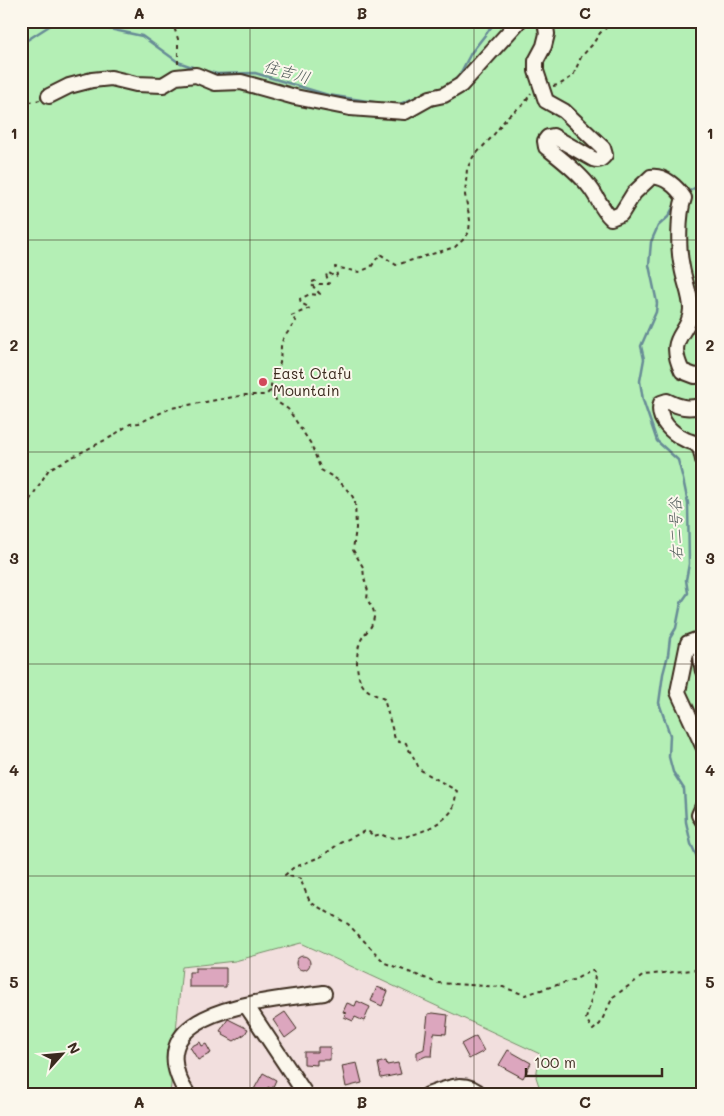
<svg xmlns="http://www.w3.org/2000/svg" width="724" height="1116" font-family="Mali,'Klee One',sans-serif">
	<rect width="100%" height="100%" fill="#f2dfde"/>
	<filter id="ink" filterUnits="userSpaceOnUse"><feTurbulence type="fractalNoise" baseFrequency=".02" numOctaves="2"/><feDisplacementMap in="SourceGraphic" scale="10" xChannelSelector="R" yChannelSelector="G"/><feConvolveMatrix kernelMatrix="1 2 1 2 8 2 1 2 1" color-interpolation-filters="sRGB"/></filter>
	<g filter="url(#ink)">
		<path fill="#b4efb5" stroke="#788c6a" d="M 21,21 L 703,21 L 703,1095 L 542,1095 L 536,1077 L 540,1054 L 301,943 L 235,961 L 182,967 L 170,1095 L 21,1095 Z"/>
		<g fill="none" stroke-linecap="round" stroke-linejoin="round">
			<path stroke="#678c96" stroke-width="2.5" d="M 21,44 L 54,23 L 91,25 L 142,36 L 178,62 L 195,68 L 217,74 L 255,73 L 328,95 L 387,104
				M 450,84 L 459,76 L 471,53 L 496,21
				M 395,104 L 400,104 L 424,94
				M 686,193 L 703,183
				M 676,202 L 668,217 L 658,226 L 651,242 L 649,265 L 657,303 L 656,312 L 641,346 L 644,359 L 640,381 L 643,400 L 657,441 L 678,460 L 683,479 L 688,503 L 689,564 L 686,580 L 688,593 L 681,603 L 676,628 L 670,638 L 668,655 L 663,674 L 659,703 L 670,735 L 669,757 L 673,772 L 684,789 L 686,822 L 691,844 L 703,870
				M 703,1004 L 703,1011"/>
		</g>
		<path fill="#dca6be" stroke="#3b2a1e" d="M296 963a7 7 0 1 1 14 0a7 7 0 1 1-14 0Z
			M 195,968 L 226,968 L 226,987 L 189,987 L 189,972 L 195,972 Z
			M 377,987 L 388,991 L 382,1006 L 371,1001 Z
			M 357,1001 L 370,1007 L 364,1021 L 355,1017 L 353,1021 L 344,1017 L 346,1013 L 343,1012 L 347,1003 L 355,1006 Z
			M 285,1012 L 297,1029 L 285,1038 L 273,1020 Z
			M 433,1013 L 448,1015 L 446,1034 L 434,1033 L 432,1056 L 426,1056 L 417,1060 L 417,1052 L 424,1049 L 428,1014 Z
			M 228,1019 L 248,1029 L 245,1034 L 234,1041 L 223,1035 L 224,1033 L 220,1031 Z
			M 476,1036 L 484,1051 L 469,1059 L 461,1044 Z
			M 200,1042 L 202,1046 L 206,1044 L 211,1053 L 198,1060 L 190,1047 Z
			M 318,1047 L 330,1047 L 330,1060 L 317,1060 L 317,1065 L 304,1064 L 304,1052 L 318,1052 Z
			M 508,1050 L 531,1063 L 523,1078 L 499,1065 Z
			M 386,1061 L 387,1065 L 398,1063 L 401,1074 L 381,1078 L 378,1063 Z
			M 357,1063 L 362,1083 L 346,1087 L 342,1066 Z
			M 263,1073 L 276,1080 L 272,1089 L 268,1087 L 264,1095 L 256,1095 L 252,1093 Z"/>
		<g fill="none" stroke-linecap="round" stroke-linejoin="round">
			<defs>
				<path id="minor" d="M 545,21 L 547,34 L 544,46 L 536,61 L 536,71 L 546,101 L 564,111 L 603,148 L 605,155 C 601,160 599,161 593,159 L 553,136 L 548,137 L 545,141 L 546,147 C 561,159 576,170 588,185 C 597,195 601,209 611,218 L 621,214 L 634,193 L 651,177 C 664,175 677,187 684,198 C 678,214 678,250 682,267 C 684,281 691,295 691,309 C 690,336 665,335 682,371 L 695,376 L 703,375
					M 49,96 L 69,86 L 92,80 L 111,78 L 136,84 L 163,85 L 176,77 L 196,75 L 215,83 L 241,82 L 295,97 L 350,108 L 405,112 L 430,98 L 444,95 L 461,85 L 519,21
					M 703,405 C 689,410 679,407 667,401 L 661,403 C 656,420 673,434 686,440 C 690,442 695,442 697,445 C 701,448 702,455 703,460
					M 703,671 C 700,660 703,649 696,640 L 688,643 L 678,692 L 703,746
					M 703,806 L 699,815 L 703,821
					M 246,1005 L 306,1095
					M 188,1095 C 131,1007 271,1001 324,993
					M 428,1095 C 447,1088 465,1079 481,1095"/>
			</defs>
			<use href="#minor" stroke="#3b2a1e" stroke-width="18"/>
			<path stroke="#3b2a1e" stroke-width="2" stroke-dasharray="4 4" stroke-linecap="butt" d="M 172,21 L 178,39 L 178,65
				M 553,86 L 559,85 L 573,76 L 581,57 L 592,45 L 600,33 L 607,27 L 609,21
				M 21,104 L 40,100
				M 271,390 L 277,402 L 288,409 L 311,444 L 321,470 L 338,480 L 351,494 L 355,501 L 356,528 L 353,550 L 363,567 L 364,578 L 368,591 L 367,599 C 370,605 375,609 374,617 C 372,630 366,630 361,640 C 355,653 355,680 366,689 C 371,693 378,696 384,699 L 395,739 L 399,742 L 406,743 C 409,752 416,759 419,769 L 457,791 C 455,797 455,805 452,810 C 442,826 398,846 381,834 L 374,836 L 369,832 L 365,831 L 340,843 L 322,856 L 293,868 L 285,875 L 302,879 L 301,881 L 310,902 L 348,924 L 385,963 L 438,983 L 503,987 L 525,995 L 576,979 L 592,970 L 595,973 L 594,988 L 586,1019 L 593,1030 L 600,1024 L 613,997 L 644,975 L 703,969
				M 21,514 L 49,469 L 111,437 L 130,424 L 139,423 L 171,408 L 245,395 L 266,395 L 271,390 L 271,385 L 280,363 L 281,346 L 283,339 L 296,321 L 291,316 L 310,308 L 301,303 L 300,299 L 310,294 L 318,295 L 320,294 L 311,284 L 312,282 L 315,281 L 319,284 L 329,284 L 326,274 L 329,273 L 335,277 L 337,275 L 335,267 L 359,272 L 371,267 L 380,254 L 396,265 L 455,247 L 465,238 L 469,232 L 470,220 L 465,195 L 467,169 L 473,157 L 492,137 L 508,116 L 524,104 L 531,93"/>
			<use href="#minor" stroke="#fbf7ec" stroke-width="14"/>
		</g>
	</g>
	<path fill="none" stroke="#3b2a1e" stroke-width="1" stroke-opacity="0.55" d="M 250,21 L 250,1095M 474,21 L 474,1095M 21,240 L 703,240M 21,452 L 703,452M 21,664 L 703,664M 21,876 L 703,876"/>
	<circle fill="#d1495b" stroke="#fbf7ec" stroke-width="2" cx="263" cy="382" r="5"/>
	<g text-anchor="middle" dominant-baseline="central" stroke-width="4" stroke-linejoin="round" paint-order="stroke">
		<g font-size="15" fill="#3b2a1e" stroke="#fbf7ec" text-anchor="start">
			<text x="273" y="373">East Otafu<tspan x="273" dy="17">Mountain</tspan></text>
		</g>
		<g font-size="16" font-style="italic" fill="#515b5a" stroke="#fbf7ec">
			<text transform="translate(287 71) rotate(16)">住吉川</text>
			<text transform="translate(675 529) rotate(-92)">右二号谷</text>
		</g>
	</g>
	<rect width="724" height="1116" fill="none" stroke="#fbf7ec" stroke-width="55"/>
	<g transform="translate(62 1054) rotate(63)" stroke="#fbf7ec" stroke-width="4" paint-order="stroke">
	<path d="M0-4L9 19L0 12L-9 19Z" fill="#3b2a1e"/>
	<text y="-8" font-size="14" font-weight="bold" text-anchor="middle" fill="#3b2a1e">N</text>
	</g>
	<path d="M526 1068v8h136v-8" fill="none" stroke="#3b2a1e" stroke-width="2.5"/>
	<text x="534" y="1068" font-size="15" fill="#3b2a1e" stroke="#fbf7ec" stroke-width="4" paint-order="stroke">100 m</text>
	<rect x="28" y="28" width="668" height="1060" fill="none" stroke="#3b2a1e" stroke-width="2"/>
	<g font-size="16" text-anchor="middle" font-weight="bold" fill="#3b2a1e">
		<text x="139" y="19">A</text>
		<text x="362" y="19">B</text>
		<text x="585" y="19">C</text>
		<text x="14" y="139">1</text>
		<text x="710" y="139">1</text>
		<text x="14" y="351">2</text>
		<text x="710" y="351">2</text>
		<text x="14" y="564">3</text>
		<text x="710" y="564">3</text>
		<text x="14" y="776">4</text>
		<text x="710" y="776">4</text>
		<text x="14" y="988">5</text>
		<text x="710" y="988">5</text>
		<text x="139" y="1108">A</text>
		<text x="362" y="1108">B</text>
		<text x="585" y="1108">C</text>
	</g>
</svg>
